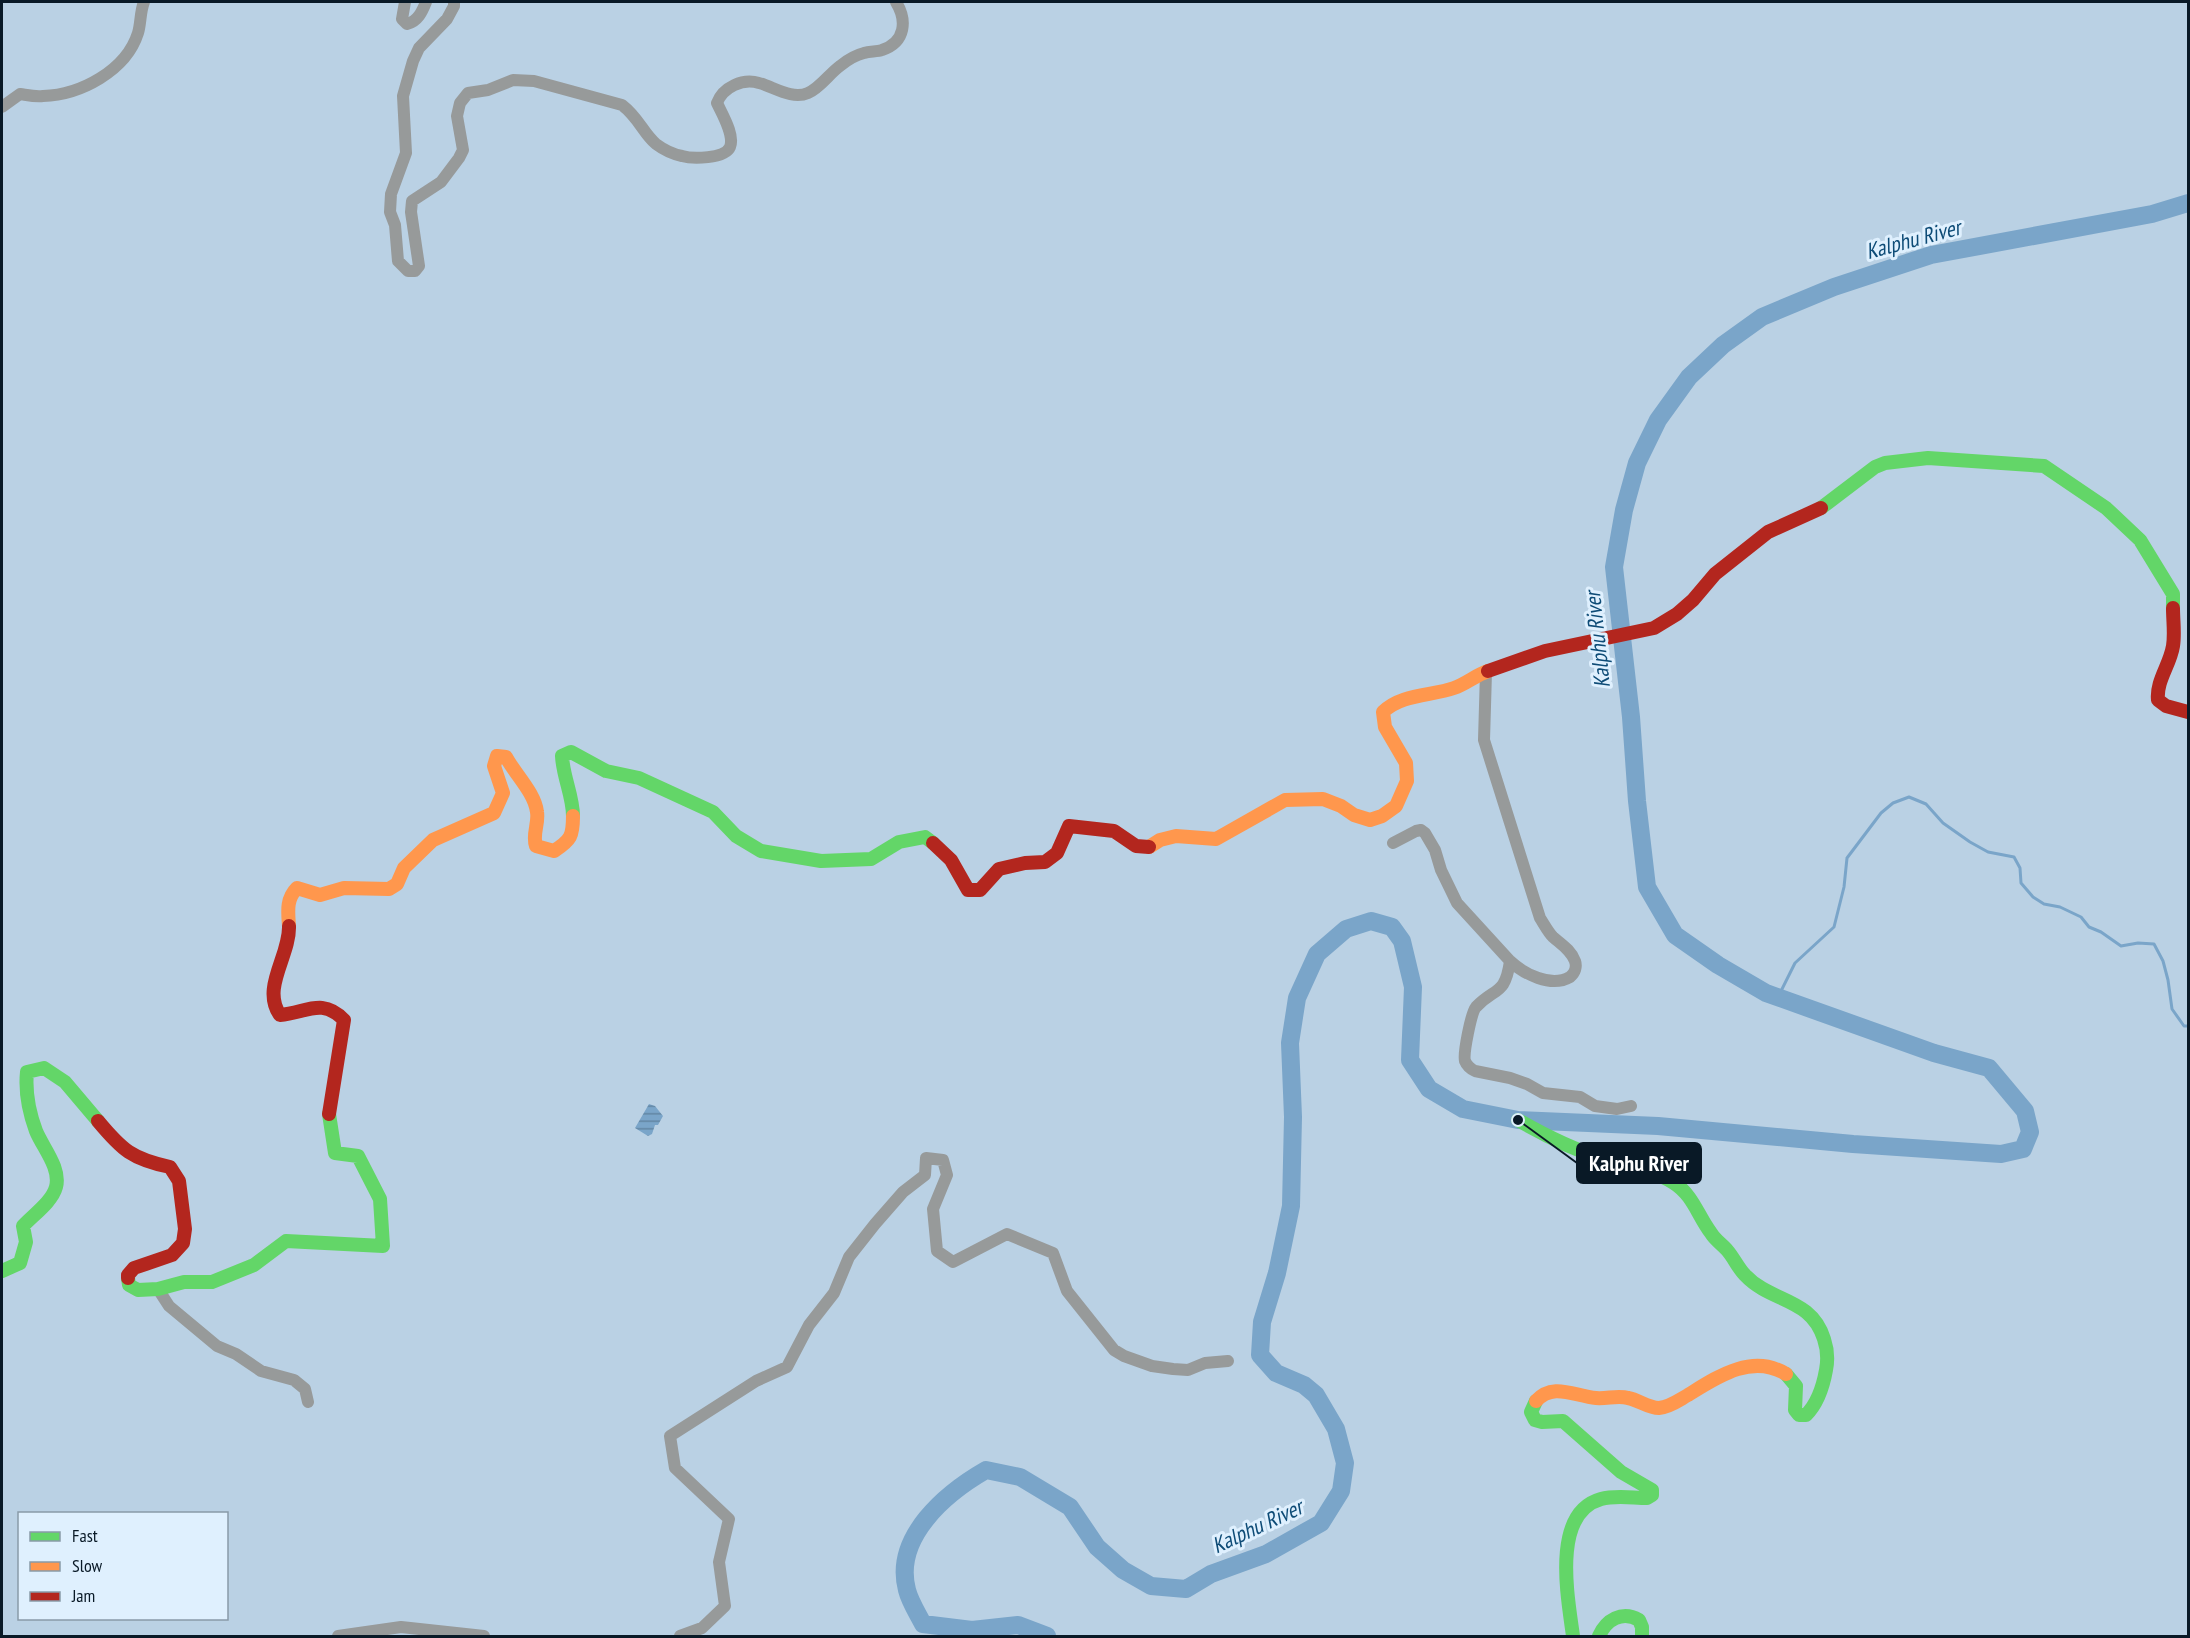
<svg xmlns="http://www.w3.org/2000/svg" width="2190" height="1638" font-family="'PT Sans Narrow',sans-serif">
	<defs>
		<pattern id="water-rules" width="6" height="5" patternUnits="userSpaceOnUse" patternTransform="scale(1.5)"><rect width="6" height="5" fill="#7aa5c9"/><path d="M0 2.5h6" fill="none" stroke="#6286a3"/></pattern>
	</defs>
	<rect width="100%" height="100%" fill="#bad1e4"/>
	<path fill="url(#water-rules)" d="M 649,1104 L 655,1106 L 663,1116 L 658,1125 L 655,1125 L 652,1134 L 648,1136 L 635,1128 Z"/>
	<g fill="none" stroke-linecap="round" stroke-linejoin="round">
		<path stroke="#7aa5c9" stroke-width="3" d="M 1778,997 L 1795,963 L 1834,927 L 1844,887 L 1847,858 L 1881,813 L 1893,803 L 1909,797 L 1926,804 L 1943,823 L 1970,842 L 1988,852 L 2014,857 L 2020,868 L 2021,883 L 2033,897 L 2044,904 L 2060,907 L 2081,917 L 2089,927 L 2101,932 L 2121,946 L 2138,943 L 2154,944 L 2163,961 L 2168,980 L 2172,1009 L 2184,1026 L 2188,1026"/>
		<path stroke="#7aa5c9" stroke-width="18" d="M 1047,1636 L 1018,1625 L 972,1630 L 923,1624 C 918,1614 910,1602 907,1590 C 893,1537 946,1493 986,1470 L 1020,1477 L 1070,1507 L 1097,1547 L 1123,1570 L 1151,1586 L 1186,1589 L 1211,1574 L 1266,1554 L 1321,1523 L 1341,1491 L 1345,1463 L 1336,1429 L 1316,1395 L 1304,1385 L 1276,1373 L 1260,1355 L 1262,1322 L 1277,1273 L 1291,1206 L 1293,1117 L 1290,1043 L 1297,998 L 1317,954 L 1346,929 L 1371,921 L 1392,927 L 1402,941 L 1413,987 L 1410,1060 L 1429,1089 L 1463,1109 L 1518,1120 L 1658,1126 L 1853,1144 L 2001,1154 L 2023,1149 L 2030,1132 L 2025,1111 L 1989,1068 L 1934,1053 L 1766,993 L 1718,965 L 1675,935 L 1647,887 L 1637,801 L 1631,717 L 1614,567 L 1624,510 L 1637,463 L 1658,420 L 1689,377 L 1723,345 L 1762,317 L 1834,287 L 1931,255 L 2152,214 L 2188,203"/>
		<path stroke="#979a9a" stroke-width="12" d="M 405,2 L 402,19 L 407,24 C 418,21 422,12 426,2
			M 454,2 L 454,6 L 447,19 L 419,48 L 413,61 L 403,96 L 406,153 L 391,194 L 390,212 L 395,225 L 398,261 L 408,271 L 415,271 L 419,266 L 411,212 L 412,201 L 441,182 L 459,158 L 463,150 L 457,116 L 460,103 L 468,93 L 488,90 L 513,80 L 534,81 L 622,105 C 639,118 643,133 656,144 C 664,150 672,154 682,156 C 692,159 725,159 730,147 C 735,135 722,114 717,103 C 723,87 743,78 759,83 C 774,87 792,100 808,93 C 820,88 829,74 840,66 C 846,61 856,55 864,53 C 870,51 877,52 882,50 C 906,42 907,20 896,2
			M 2,107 L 20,94 C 27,95 35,97 43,96 C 80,95 126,71 138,33 C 141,23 140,12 144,2
			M 1393,843 L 1416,831 L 1421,830 L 1425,833 L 1435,850 L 1441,870 L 1457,903 L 1510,961 C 1524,974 1551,988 1570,977 C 1575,973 1577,967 1575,961 C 1571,950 1561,944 1553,937 C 1548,932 1544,924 1540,918 L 1484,740 L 1486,672
			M 1510,961 C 1505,996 1495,987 1476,1007 C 1471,1013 1463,1054 1465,1061 C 1467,1066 1471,1069 1475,1071 L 1510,1078 L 1527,1084 L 1543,1093 L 1580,1097 L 1595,1106 L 1617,1109 L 1631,1106
			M 158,1289 L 169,1306 L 217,1346 L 236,1354 L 261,1371 L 294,1380 L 305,1389 L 308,1402
			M 338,1636 L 401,1627 L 484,1636
			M 680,1636 L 702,1628 L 725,1606 L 719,1562 L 729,1519 L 675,1468 L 670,1436 L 756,1381 L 787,1367 L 809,1325 L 834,1293 L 849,1257 L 875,1224 L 903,1192 L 925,1175 L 926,1158 L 943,1160 L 947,1175 L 933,1209 L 937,1251 L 953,1262 L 1007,1234 L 1053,1253 L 1067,1291 L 1114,1350 L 1124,1356 L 1152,1366 L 1173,1369 L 1188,1370 L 1205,1363 L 1228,1361"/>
		<path stroke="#63d668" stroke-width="14" d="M 1821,508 L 1875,467 L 1885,463 L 1928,458 L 2044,466 L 2106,508 L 2140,540 L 2173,594 L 2173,608
			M 573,816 C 573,796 563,777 562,756 L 571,752 L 606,771 L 639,778 L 713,812 L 736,836 L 761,851 L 821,861 L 871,859 L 899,842 L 925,837 L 933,843
			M 1518,1120 C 1544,1135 1572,1149 1601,1158 C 1625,1166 1652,1169 1674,1183 C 1693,1195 1698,1216 1711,1233 C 1715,1240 1722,1244 1727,1250 C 1734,1258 1738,1268 1745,1275 C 1771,1303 1811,1297 1824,1339 C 1827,1348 1828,1360 1826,1370 C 1823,1387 1818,1403 1806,1415 L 1799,1415 L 1795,1410 L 1796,1386 L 1786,1374
			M 2,1271 L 20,1263 L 26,1242 L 23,1226 C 33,1215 52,1202 56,1187 C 61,1168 43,1148 36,1131 C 29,1112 25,1092 27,1072 L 44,1068 L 65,1082 L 98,1121
			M 128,1278 L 129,1285 L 138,1290 L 158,1289 L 184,1282 L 212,1282 L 254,1265 L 286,1241 L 383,1246 L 380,1199 L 358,1156 L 335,1153 L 329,1114
			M 1536,1401 L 1531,1412 L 1535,1420 L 1542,1422 L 1563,1421 L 1621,1472 L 1652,1490 L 1652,1495 L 1647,1498 C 1633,1498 1615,1495 1601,1499 C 1551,1513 1568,1598 1573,1636
			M 1599,1636 C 1606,1620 1622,1610 1639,1620 L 1642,1627 L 1642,1636"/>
		<path stroke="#ff974d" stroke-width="14" d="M 1149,847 L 1160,840 L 1176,836 L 1216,839 L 1285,800 L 1323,799 L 1341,806 L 1354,815 L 1370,820 L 1382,816 L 1396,806 L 1407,781 L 1406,763 L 1385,727 L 1383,712 C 1401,694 1431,696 1454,688 C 1466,684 1476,675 1488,671
			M 289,926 C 288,912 286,899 297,888 L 320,895 L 344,888 L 389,889 L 397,884 L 404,868 L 433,840 L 494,813 L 503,793 L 494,766 L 497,756 L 506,757 C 515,774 535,793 537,812 C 539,824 532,834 536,846 L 554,851 C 571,840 573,836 573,816
			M 1536,1401 C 1553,1382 1574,1396 1596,1398 C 1607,1399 1618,1395 1628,1398 C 1639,1400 1648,1408 1659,1408 C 1670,1407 1679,1400 1688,1395 C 1717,1377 1752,1353 1786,1374"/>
		<path stroke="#b3261e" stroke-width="14" d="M 2173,608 C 2173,621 2175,634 2173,646 C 2170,665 2156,681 2158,700 L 2166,706 L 2188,712
			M 1488,671 L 1545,651 L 1654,628 L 1677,614 L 1693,600 L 1715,574 L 1768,532 L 1821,508
			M 933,843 L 951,860 L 968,890 L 980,890 L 999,869 L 1025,863 L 1045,862 L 1057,853 L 1069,826 L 1114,831 L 1136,846 L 1149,847
			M 289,926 C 290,956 261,988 280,1015 C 306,1013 322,997 344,1020 L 329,1114
			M 98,1121 C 122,1150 132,1159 170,1167 L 179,1181 L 185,1229 L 183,1243 L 172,1255 L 134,1268 L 128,1275 L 128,1278"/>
	</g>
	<g text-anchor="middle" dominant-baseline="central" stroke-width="6" stroke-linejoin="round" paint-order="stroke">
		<g font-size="22" font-style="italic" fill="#0d4b76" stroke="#dff0fe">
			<text transform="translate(1913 239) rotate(-15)">Kalphu River</text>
			<text transform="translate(1597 640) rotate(-96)">Kalphu River</text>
			<text transform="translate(1257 1526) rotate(-25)">Kalphu River</text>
		</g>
	</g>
	<path fill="none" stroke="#091926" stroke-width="2" d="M1518 1120L1577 1163"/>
	<circle fill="#091926" stroke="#dff0fe" stroke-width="2" cx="1518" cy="1120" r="6"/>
	<rect fill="#091926" stroke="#091926" stroke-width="2" x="1577" y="1143" width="124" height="40" rx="6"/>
	<g font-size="22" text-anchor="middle" font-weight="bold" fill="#fff">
		<text x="1639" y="1171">Kalphu River</text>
	</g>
	<rect width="2190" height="1638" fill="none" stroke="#091926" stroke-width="6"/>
	<rect x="18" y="1512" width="210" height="108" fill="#dff0fe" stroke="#899aa8" stroke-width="1.5"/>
	<rect x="30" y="1532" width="30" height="9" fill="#63d668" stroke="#899aa8" stroke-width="1.5"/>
	<text x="72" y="1542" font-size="18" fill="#091926">Fast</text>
	<rect x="30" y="1562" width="30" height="9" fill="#ff974d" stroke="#899aa8" stroke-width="1.5"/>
	<text x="72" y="1572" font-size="18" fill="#091926">Slow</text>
	<rect x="30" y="1592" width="30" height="9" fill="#b3261e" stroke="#899aa8" stroke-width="1.5"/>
	<text x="72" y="1602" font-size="18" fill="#091926">Jam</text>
</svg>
